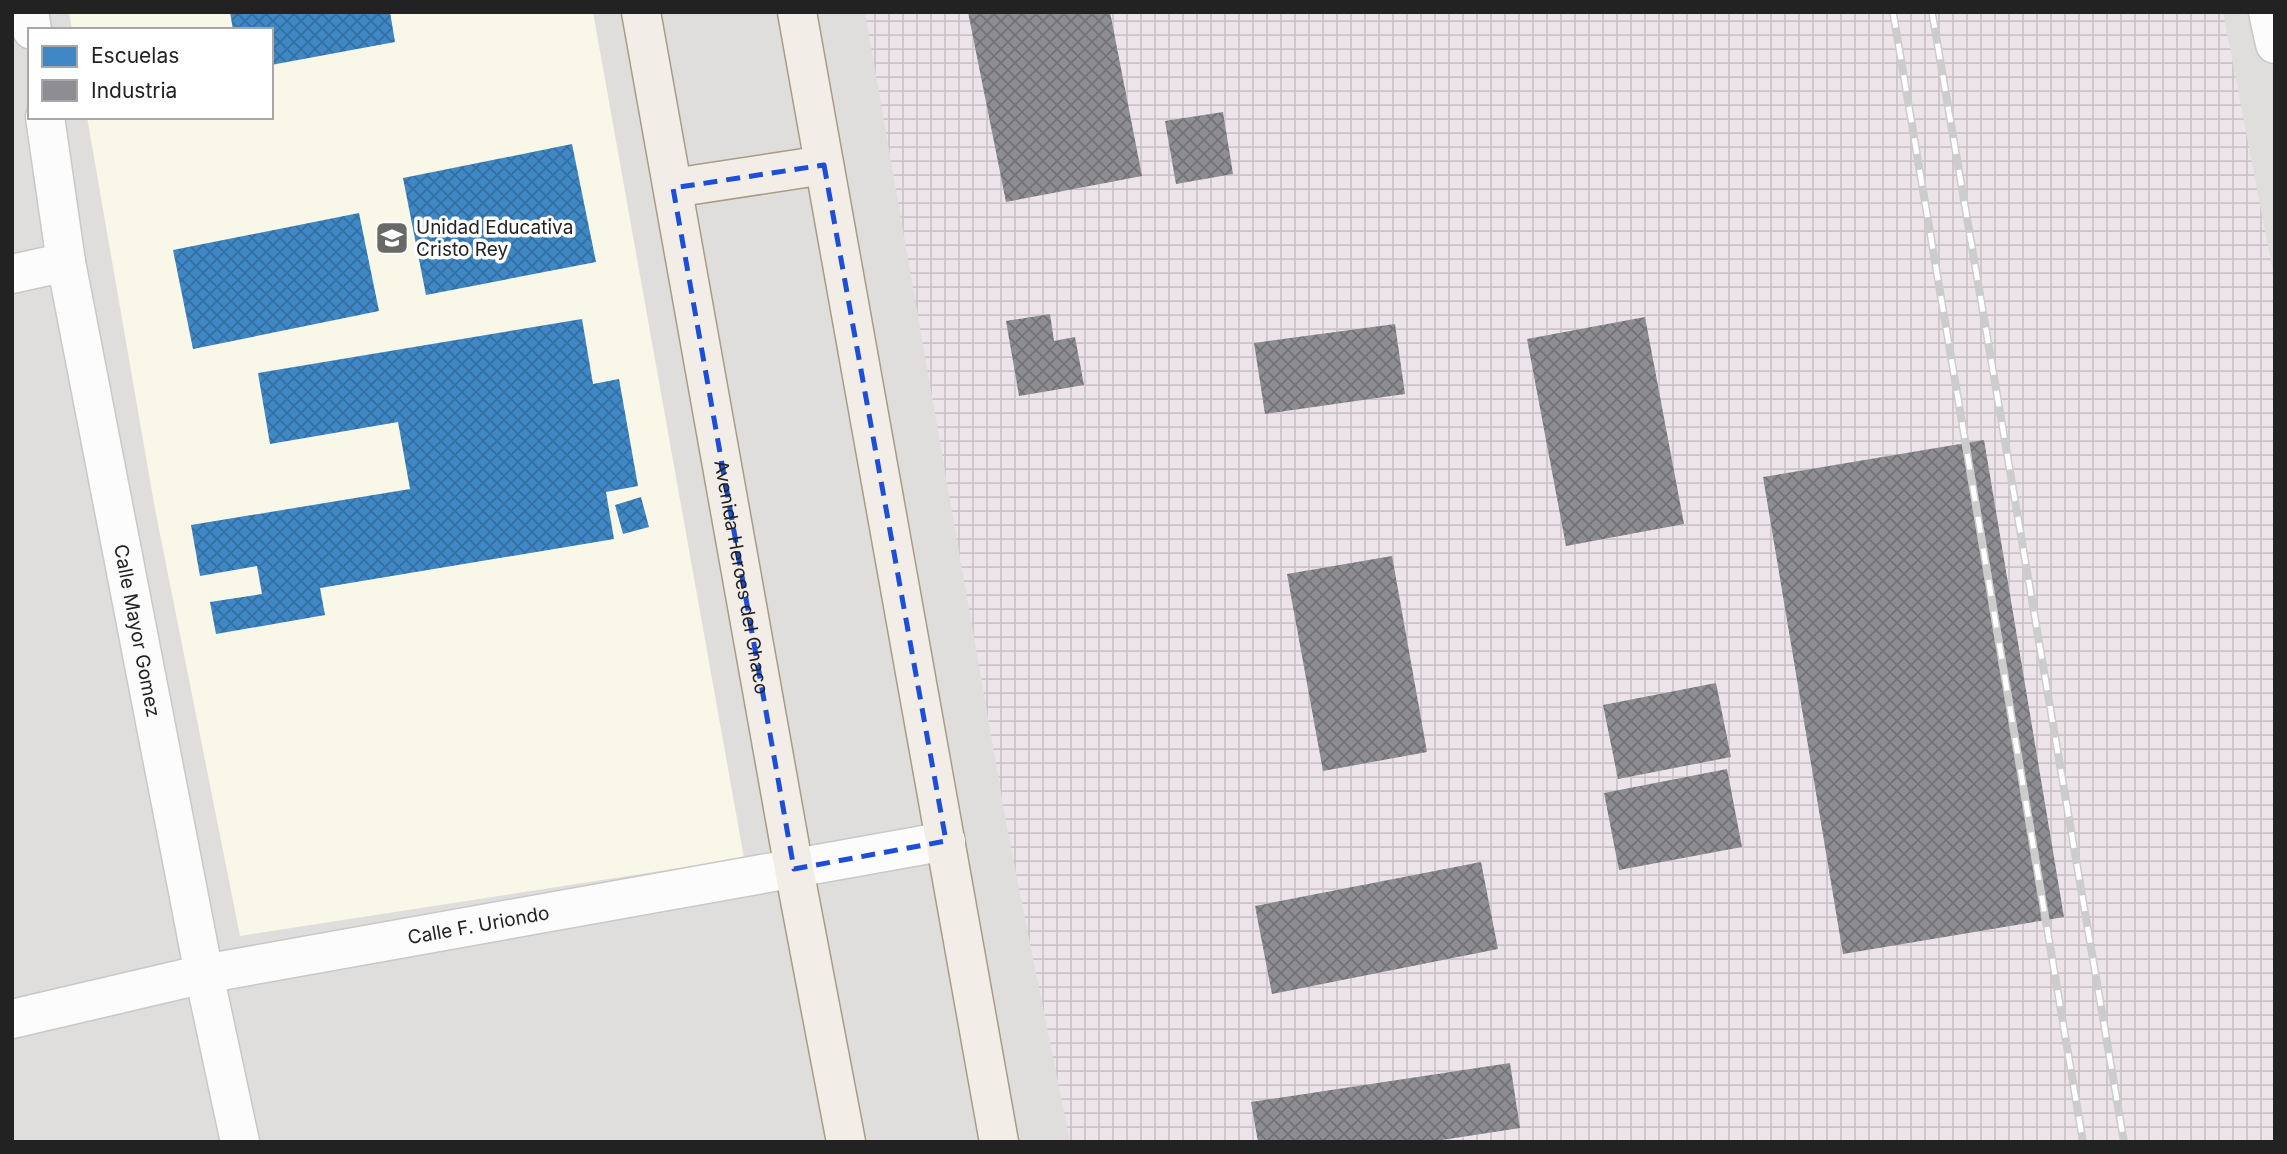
<svg xmlns="http://www.w3.org/2000/svg" width="2287" height="1154" font-family="Inter,sans-serif">
	<defs>
		<pattern id="industrial-grid" width="8" height="8" patternUnits="userSpaceOnUse" patternTransform="scale(1.75)"><rect width="8" height="8" fill="#ede4e9"/><path d="M0 4h8M4 0v8" fill="none" stroke="#cbc3c8"/></pattern>
		<pattern id="schools-cross-hatch" width="8" height="8" patternUnits="userSpaceOnUse" patternTransform="scale(1.75)"><rect width="8" height="8" fill="#3f88c5"/><path d="M0 0l8 8M0 8l8-8" fill="none" stroke="#346fa0"/></pattern>
		<pattern id="industry-cross-hatch" width="8" height="8" patternUnits="userSpaceOnUse" patternTransform="scale(1.75)"><rect width="8" height="8" fill="#8d8d92"/><path d="M0 0l8 8M0 8l8-8" fill="none" stroke="#737377"/></pattern>
	</defs>
	<rect width="100%" height="100%" fill="#f0eeeb"/>
	<path fill="#dfdedc" fill-rule="evenodd" d="M 12,12 L 2275,12 L 2275,1142 L 12,1142 ZM 30,30 L 271,30 L 271,117 L 30,117 Z"/>
	<path fill="url(#industrial-grid)" d="M 865,12 L 2223,12 L 2275,283 L 2275,1142 L 1070,1142 L 1009,838 Z"/>
	<path fill="#f8f7e8" d="M 69,12 L 593,12 L 744,858 L 240,936 L 155,509 L 87,117 L 271,117 L 271,30 L 72,30 Z"/>
	<path fill="url(#schools-cross-hatch)" d="M 230,12 L 390,12 L 395,42 L 271,65 L 271,30 L 233,30 Z
		M 572,144 L 596,262 L 426,295 L 403,178 Z
		M 359,213 L 379,311 L 193,349 L 173,250 Z
		M 582,319 L 593,384 L 619,379 L 638,486 L 606,492 L 614,539 L 320,588 L 325,615 L 216,634 L 210,602 L 262,594 L 257,566 L 200,576 L 191,525 L 410,489 L 398,422 L 270,444 L 258,373 Z
		M 641,497 L 649,527 L 623,534 L 615,505 Z"/>
	<path fill="url(#industry-cross-hatch)" d="M 968,12 L 1110,12 L 1142,176 L 1006,202 Z
		M 1223,112 L 1233,174 L 1176,184 L 1165,121 Z
		M 1050,314 L 1054,341 L 1075,337 L 1084,385 L 1019,396 L 1006,321 Z
		M 1645,317 L 1684,524 L 1566,546 L 1527,339 Z
		M 1395,324 L 1405,394 L 1265,414 L 1254,343 Z
		M 1984,440 L 2064,917 L 1843,954 L 1763,477 Z
		M 1392,556 L 1427,752 L 1323,771 L 1287,574 Z
		M 1716,683 L 1731,757 L 1618,779 L 1603,705 Z
		M 1727,769 L 1742,847 L 1619,870 L 1604,793 Z
		M 1481,862 L 1498,949 L 1272,994 L 1255,906 Z
		M 1510,1063 L 1520,1128 L 1429,1142 L 1258,1142 L 1251,1102 Z"/>
	<g fill="none" stroke-linecap="round" stroke-linejoin="round">
		<defs>
			<g id="street">
				<path d="M 29,12 L 32,30"/>
				<path d="M 2268,12 L 2275,44"/>
				<path id="s1" d="M 45,117 L 66,262 L 204,974 L 240,1142"/>
				<path d="M 12,274 L 66,262"/>
				<path id="s2" d="M 12,1019 L 204,974 L 946,841"/>
			</g>
			<g id="primary">
				<path id="s3" d="M 641,12 L 794,869 L 846,1142"/>
				<path d="M 797,12 L 999,1142"/>
				<path d="M 673,188 L 824,165"/>
			</g>
		</defs>
		<use href="#street" stroke="#c9c8c7" stroke-width="41"/>
		<use href="#primary" stroke="#a79c86" stroke-width="41"/>
		<use href="#street" stroke="#fdfcfc" stroke-width="38"/>
		<use href="#primary" stroke="#f3ede7" stroke-width="38"/>
		<defs>
			<path id="rail" d="M 1893,12 L 2083,1142
				M 1932,12 L 2124,1142"/>
		</defs>
		<use href="#rail" stroke="#ccc" stroke-width="8"/>
		<use href="#rail" stroke="#fff" stroke-width="5" stroke-dasharray="16" stroke-linecap="butt"/>
	</g>
	<path fill="none" stroke="#1d4ed8" stroke-width="5" stroke-dasharray="14 9" stroke-linejoin="round" d="M 824,165 L 946,841 L 794,869 L 673,188 Z"/>
	<defs>
		<symbol id="school-square" viewBox="-11 -11 22 22"><rect x="-9" y="-9" width="18" height="18" rx="4" fill="#6a6968" stroke="#fff"/><path d="M0-5L7-2L0 1L-7-2ZM-4 1L0 2.5L4 1V4Q0 6-4 4Z" fill="#fff"/></symbol>
	</defs>
	<g fill-rule="evenodd">
		<use href="#school-square" x="373" y="219" width="38" height="38"/>
	</g>
	<g text-anchor="middle" dominant-baseline="central" stroke-width="7" stroke-linejoin="round" paint-order="stroke">
		<g font-size="19" fill="#222" stroke="#fff" text-anchor="start">
			<text x="416" y="227">Unidad Educativa<tspan x="416" dy="22">Cristo Rey</tspan></text>
		</g>
		<g font-size="19" fill="#222" stroke="#fff">
			<text stroke="none"><textPath href="#s3" startOffset="574">Avenida Heroes del Chaco</textPath></text>
			<text stroke="none"><textPath href="#s1" startOffset="522">Calle Mayor Gomez</textPath></text>
			<text stroke="none"><textPath href="#s2" startOffset="476">Calle F. Uriondo</textPath></text>
		</g>
	</g>
	<rect width="2287" height="1154" fill="none" stroke="#222222" stroke-width="28"/>
	<rect x="28" y="28" width="245" height="91" fill="#ffffff" stroke="#a7a7a7" stroke-width="2"/>
	<rect x="42" y="46" width="35" height="21" fill="#3f88c5" stroke="#a7a7a7" stroke-width="2"/>
	<text x="91" y="63" font-size="21" fill="#222222">Escuelas</text>
	<rect x="42" y="80" width="35" height="21" fill="#8d8d92" stroke="#a7a7a7" stroke-width="2"/>
	<text x="91" y="98" font-size="21" fill="#222222">Industria</text>
</svg>
